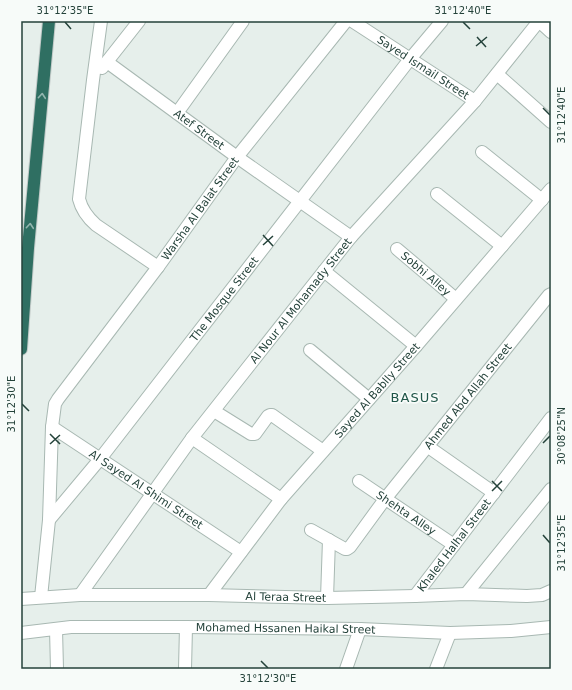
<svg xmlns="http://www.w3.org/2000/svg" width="572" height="690" font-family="'DejaVu Sans',sans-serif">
	<rect width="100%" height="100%" fill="#e6efeb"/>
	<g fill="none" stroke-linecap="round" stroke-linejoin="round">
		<defs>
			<g id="minor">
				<path d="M 101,21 L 93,80 L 79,199 C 82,211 88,218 96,225 L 158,267"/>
				<path id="s1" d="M 352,21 L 475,101"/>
				<path d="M 539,21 L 551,32"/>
				<path id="s2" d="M 107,62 L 237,157 L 351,237"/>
				<path d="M 102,68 L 139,21"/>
				<path d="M 497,74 L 551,122"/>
				<path d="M 177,113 L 243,21"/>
				<path d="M 482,152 L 542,200"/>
				<path d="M 437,194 L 502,246"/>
				<path id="s3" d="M 397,249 L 456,299"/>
				<path d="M 324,271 L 416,346"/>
				<path d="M 310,350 L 369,399"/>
				<path d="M 214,411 L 251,434 L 255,434 L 268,416 L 270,415 L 272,415 L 323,451"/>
				<path id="s4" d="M 52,427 L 241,552"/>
				<path d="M 192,438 L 281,499"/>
				<path d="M 427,446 L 494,493"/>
				<path id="s5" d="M 359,481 L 454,545"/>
				<path id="s6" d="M 49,520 L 100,459 L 410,59 L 442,21"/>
				<path id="s7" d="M 311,530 L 345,549 L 347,549 L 350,547 L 385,499 L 549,295 L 551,294"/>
				<path d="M 466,594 L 551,489"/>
				<path id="s8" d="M 80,595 L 192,438 L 324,271 L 351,237 L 475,101 L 539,21"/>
				<path id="s9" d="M 209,595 L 281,499 L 416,346 L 551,189"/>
				<path id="s10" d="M 415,596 L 551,418"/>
				<path id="s11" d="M 41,597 L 49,520 L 52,427 L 55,404 L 58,399 L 158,267 L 237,157 L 346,21"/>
				<path d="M 327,598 L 329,540"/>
				<path id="s12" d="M 21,599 L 80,595 L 209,595 L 327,598 L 415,596 L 466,594 L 527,596 L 542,595 L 551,591"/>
				<path d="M 56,629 L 57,669"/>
				<path id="s13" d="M 21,633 L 71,627 L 186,627 L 360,629 L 450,633 L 511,631 L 551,627"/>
				<path d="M 185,669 L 186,627"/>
				<path d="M 346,669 L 360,629"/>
				<path d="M 436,669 L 450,633"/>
			</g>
			<path id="highway" d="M 21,349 L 28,248 L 49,21"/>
		</defs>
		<use href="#minor" stroke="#a8b8b2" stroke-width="14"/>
		<use href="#highway" stroke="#c2cac8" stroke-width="14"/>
		<use href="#minor" stroke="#fff" stroke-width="12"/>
		<use href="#highway" stroke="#2f6f62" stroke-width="12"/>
	</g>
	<defs><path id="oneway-chevron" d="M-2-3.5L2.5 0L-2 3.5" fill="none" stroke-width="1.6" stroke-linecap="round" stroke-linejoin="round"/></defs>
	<g stroke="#93b5ae">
		<use href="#oneway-chevron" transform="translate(42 96) rotate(-85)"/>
		<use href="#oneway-chevron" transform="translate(30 226) rotate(-85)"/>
	</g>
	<path fill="none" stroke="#24423a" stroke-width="1.5" d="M 65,22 L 71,29M 463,22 L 470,29M 477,37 L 486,47M 476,46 L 487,37M 543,108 L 550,115M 263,235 L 273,246M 263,245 L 273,236M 22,404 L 29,411M 50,434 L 60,444M 543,443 L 550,436M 50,444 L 60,435M 492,481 L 502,491M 492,491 L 502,481M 543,535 L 550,543M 261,661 L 268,668"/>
	<g text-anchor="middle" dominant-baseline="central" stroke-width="3.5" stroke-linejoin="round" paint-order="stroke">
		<g font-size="11" fill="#24423a" stroke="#f7fbf9">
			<text stroke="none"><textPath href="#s1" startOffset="85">Sayed Ismail Street</textPath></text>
			<text stroke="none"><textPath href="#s2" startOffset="114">Atef Street</textPath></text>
			<text stroke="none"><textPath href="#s11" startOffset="437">Warsha Al Balat Street</textPath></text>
			<text stroke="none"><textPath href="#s3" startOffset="38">Sobhi Alley</textPath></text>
			<text stroke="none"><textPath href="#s6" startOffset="282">The Mosque Street</textPath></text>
			<text stroke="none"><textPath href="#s8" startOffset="368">Al Nour Al Mohamady Street</textPath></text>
			<text stroke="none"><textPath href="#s9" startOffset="265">Sayed Al Bablly Street</textPath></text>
			<text stroke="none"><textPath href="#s7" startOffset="236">Ahmed Abd Allah Street</textPath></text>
			<text stroke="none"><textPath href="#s4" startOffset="113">Al Sayed Al Shimi Street</textPath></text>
			<text stroke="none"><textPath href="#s5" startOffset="57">Shehta Alley</textPath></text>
			<text stroke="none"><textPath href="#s10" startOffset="64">Khaled Halhal Street</textPath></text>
			<text stroke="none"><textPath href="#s12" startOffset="265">Al Teraa Street</textPath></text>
			<text stroke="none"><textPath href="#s13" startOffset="265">Mohamed Hssanen Haikal Street</textPath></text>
		</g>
		<g font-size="13" letter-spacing="1" fill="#1f5548" stroke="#f7fbf9">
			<text x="415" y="397">BASUS</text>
		</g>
	</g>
	<rect width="572" height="690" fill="none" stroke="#f7fbf9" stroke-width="44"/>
	<rect x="22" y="22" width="528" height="646" fill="none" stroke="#24423a" stroke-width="1.5"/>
	<g font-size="10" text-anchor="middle" fill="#24423a">
		<text x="65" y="14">31°12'35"E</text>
		<text x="463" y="14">31°12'40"E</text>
		<text transform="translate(561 115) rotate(-90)" y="4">31°12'40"E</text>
		<text transform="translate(11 404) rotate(-90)" y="4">31°12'30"E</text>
		<text transform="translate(561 436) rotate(-90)" y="4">30°08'25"N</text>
		<text transform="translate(561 543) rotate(-90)" y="4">31°12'35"E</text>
		<text x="268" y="682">31°12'30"E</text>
	</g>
</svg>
